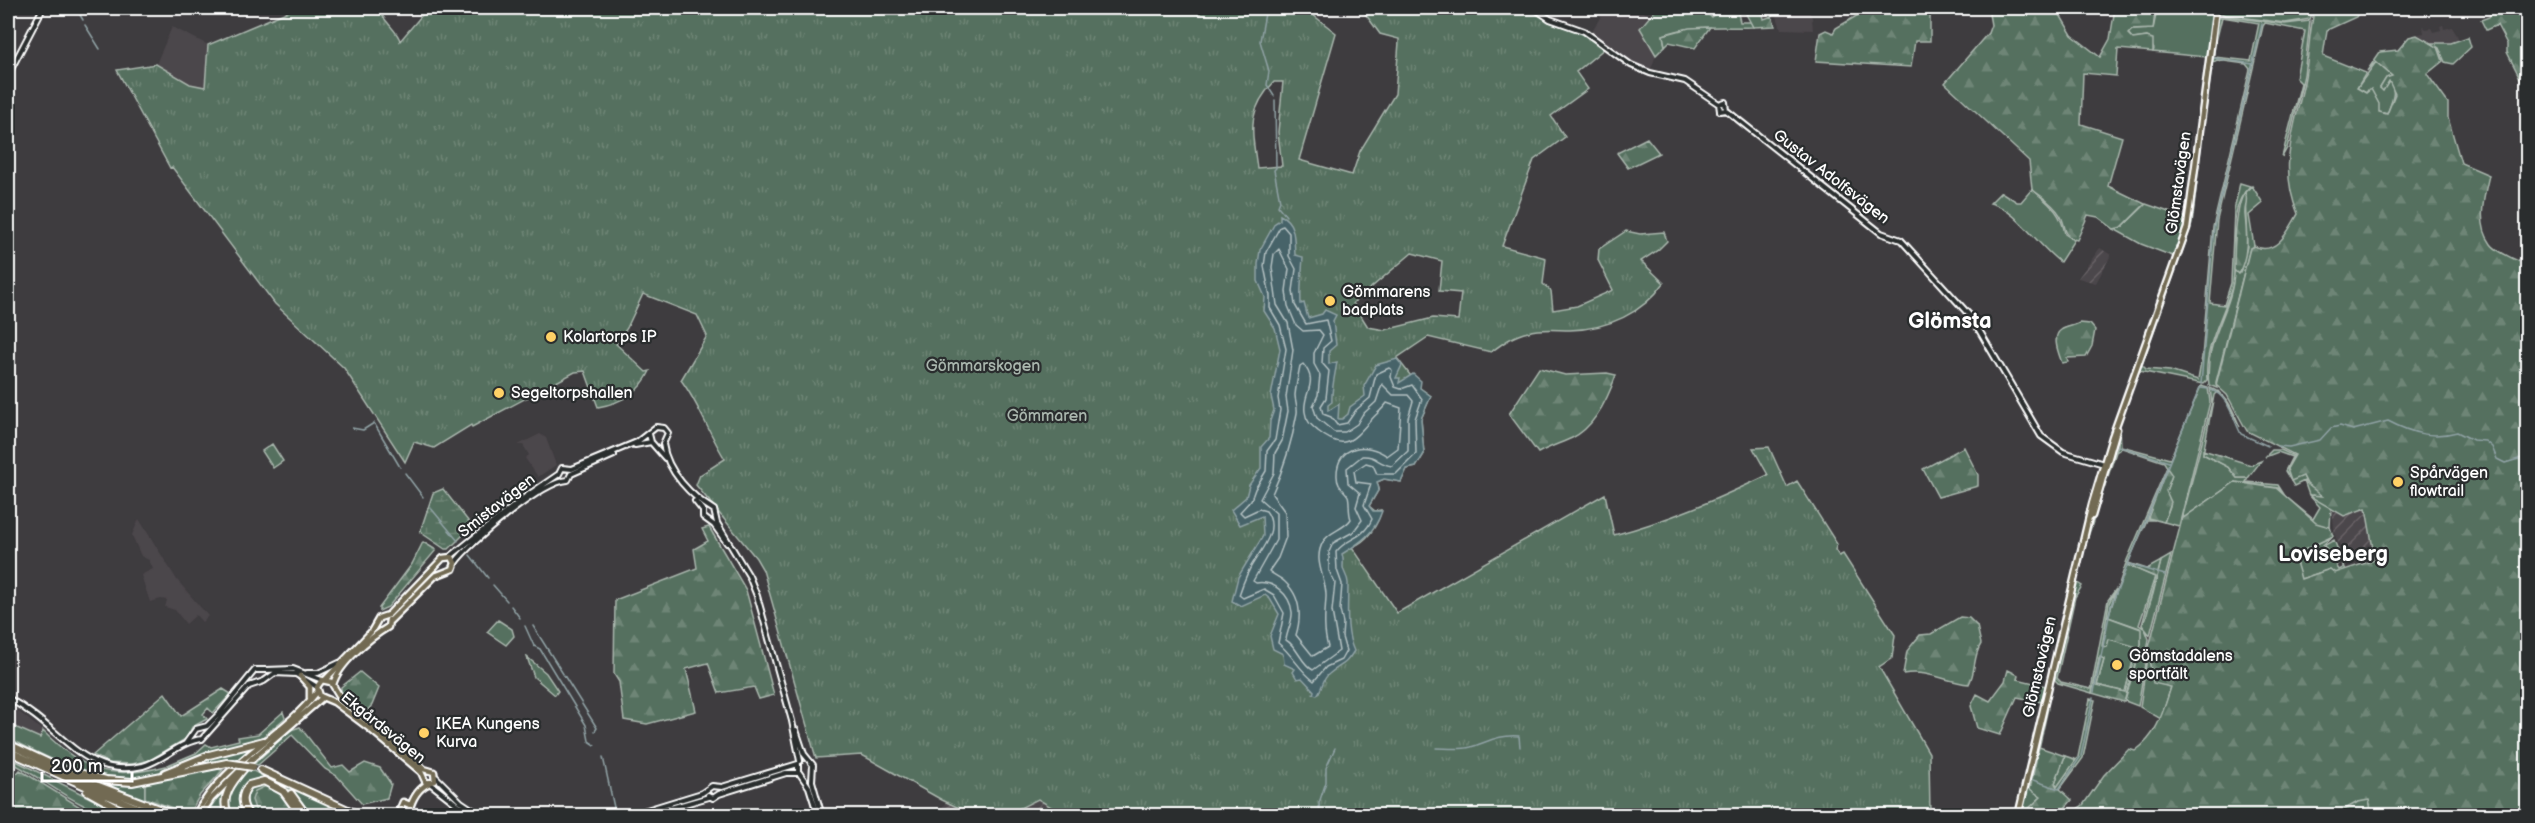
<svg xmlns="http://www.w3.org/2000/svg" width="2535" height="823" font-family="'Balsamiq Sans',sans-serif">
	<defs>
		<pattern id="industrial-furrows" width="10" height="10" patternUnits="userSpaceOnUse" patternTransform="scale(1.5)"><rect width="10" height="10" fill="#4c464b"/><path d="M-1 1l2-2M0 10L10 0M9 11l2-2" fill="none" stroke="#676266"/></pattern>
		<pattern id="forest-firs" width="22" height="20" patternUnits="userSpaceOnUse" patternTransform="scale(1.5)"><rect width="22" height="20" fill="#546f5e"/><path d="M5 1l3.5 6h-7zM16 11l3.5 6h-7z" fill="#6e8576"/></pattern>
		<pattern id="wetland-marsh" width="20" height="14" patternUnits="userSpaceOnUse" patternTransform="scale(1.5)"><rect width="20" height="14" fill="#546f5e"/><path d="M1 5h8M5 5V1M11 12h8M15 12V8" fill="none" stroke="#6e8576"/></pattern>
		<pattern id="cemetery-stones" width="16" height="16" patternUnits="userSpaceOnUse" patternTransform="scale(1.5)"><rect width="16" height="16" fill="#546f5e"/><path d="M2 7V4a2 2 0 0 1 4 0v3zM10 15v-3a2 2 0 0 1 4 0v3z" fill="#6e8576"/></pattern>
		<pattern id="park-tufts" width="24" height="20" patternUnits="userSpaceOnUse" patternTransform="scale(1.5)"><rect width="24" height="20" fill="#546f5e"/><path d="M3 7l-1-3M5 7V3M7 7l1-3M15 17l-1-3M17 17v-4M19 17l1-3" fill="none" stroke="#6e8576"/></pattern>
	</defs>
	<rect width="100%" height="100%" fill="#3e3c3f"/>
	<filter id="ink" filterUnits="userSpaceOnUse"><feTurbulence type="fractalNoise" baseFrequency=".0167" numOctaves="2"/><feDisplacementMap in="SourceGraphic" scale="12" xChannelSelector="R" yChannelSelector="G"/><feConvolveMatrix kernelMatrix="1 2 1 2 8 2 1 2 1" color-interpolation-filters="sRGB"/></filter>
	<g filter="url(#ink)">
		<path fill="#4c464b" d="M 1606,8 L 1639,8 L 1649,16 L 1640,26 L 1656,55 L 1651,69 L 1631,63 L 1590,34 Z
			M 1778,8 L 1807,8 L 1812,17 L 1813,30 L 1781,29 L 1775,10 Z
			M 2443,25 L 2444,29 L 2452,27 L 2459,39 L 2451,43 L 2433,43 L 2418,34 L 2424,33 L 2423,26 L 2426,29 L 2431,28 L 2433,32 L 2441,30 L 2440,26 Z
			M 172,27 L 208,45 L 205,88 L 190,84 L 156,64 Z
			M 540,434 L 546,438 L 556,465 L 538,477 L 525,458 L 529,455 L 523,445 L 518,445 Z
			M 139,519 L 177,580 L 208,616 L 202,622 L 196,615 L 186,624 L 175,610 L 165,607 L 167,600 L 161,599 L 150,602 L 141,575 L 153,569 L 149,560 L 141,556 L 132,535 Z
			M 8,703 L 43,731 L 40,738 L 8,724 Z"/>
		<path fill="url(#industrial-furrows)" d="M 2100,248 L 2111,255 L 2096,283 L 2078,278 Z
			M 2362,508 L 2368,510 L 2375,555 L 2369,545 L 2361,548 L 2362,552 L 2352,558 L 2350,551 L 2343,553 L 2335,536 L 2332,509 L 2344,516 Z
			M 1038,799 L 1066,815 L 1006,816 Z
			M 946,802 L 976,815 L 936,816 Z"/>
		<path fill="#546f5e" stroke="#aab7ae" stroke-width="1.5" fill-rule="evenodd" d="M 1657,8 L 1703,8 L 1711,17 L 1724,8 L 1737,8 L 1740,22 L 1751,22 L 1753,27 C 1723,28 1691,24 1663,35 L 1665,46 L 1656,55 L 1640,28 Z
			M 2118,8 L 2213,8 L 2206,57 L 2153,52 L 2154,49 L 2147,37 L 2133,39 L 2128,33 L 2132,30 L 2153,29 L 2156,15 L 2152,11 L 2120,11 Z
			M 2219,8 L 2314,8 L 2310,19 L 2285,23 L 2225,15 L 2220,13 Z
			M 2224,16 L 2285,24 L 2310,21 L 2304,75 L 2287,148 L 2282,157 L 2301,83 L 2296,78 L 2305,31 L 2265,23 L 2263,26 L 2217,220 L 2210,303 L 2224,305 L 2231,283 L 2234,210 L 2240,183 L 2250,186 C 2223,212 2241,254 2232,287 C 2223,318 2204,345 2207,380 L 2203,384 L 2140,371 L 2139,367 L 2190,222 L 2219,17 ZM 2222,17 L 2259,23 L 2251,61 L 2214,57 L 2213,54 ZM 2217,60 L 2246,64 L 2250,69 L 2213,227 L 2202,357 L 2198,380 L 2170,371 L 2146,369 L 2142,365 L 2192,224 L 2211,64 Z
			M 2376,62 L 2392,76 L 2386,78 L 2380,88 L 2383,90 L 2389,81 C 2398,91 2391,103 2387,114 L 2379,112 L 2368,90 L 2366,93 L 2357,88 Z
			M 2252,186 L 2263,203 L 2249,215 L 2254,246 L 2250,248 L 2216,382 L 2217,388 L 2209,385 C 2203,338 2234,311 2234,270 L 2240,273 L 2247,247 L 2245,192 Z
			M 2032,189 C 2048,203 2061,211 2065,234 L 2074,240 L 2060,262 C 2037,245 2016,209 1990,203 L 2001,192 L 2017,202 L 2021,202 Z
			M 2146,204 L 2186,218 L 2175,257 L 2141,244 L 2114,229 L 2122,227 Z
			M 2201,386 L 2208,388 L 2210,402 L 2179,526 L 2164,522 L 2170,506 L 2166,491 L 2172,475 L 2148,518 L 2155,520 L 2147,520 L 2128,563 L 2130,566 L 2155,577 L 2139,625 L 2145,629 L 2149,639 L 2138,706 L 2125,701 L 2141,644 L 2140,628 L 2108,617 L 2127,560 L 2167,467 L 2164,462 L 2122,448 L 2116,452 L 2084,549 C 2084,560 2079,571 2076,582 L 2082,586 L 2075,597 L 2057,678 L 2061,682 L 2091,689 L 2108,600 L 2116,589 C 2105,605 2108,621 2109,639 L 2137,646 L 2125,692 L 2097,685 L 2104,660 L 2099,659 L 2092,693 L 2058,683 L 2055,680 L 2057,662 L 2086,541 L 2118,445 L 2120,426 L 2121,446 L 2170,459 Z
			M 2210,388 C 2228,394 2233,411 2240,427 L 2227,402 L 2218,391 L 2214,395 L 2203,454 L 2228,467 L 2237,478 L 2248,478 L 2246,482 L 2278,485 L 2285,496 L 2313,519 L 2320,507 L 2309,495 L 2304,481 L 2294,486 L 2285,471 L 2292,457 L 2278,452 L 2265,457 L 2272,450 L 2281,450 L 2294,456 L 2287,467 L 2299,477 L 2303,476 L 2307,484 L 2320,493 L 2321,497 L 2312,495 L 2331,508 L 2330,527 C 2311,528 2289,502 2278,488 L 2235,482 L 2182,519 L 2212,403 Z
			M 272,444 L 283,461 L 273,468 L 262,451 Z
			M 2333,536 L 2323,545 L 2331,560 L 2325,545 L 2334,540 L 2342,560 L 2336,565 L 2339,570 L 2343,568 L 2343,562 L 2346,571 L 2335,573 L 2330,569 L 2301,579 L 2294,562 L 2295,554 Z
			M 2171,555 L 2150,635 L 2142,625 L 2153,594 L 2161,561 Z
			M 498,620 L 512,629 L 514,636 L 506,645 L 487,632 Z
			M 2148,651 L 2153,682 L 2171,687 L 2161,719 L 2140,707 Z
			M 527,657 L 546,673 L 558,691 L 555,695 L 534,677 Z
			M 2048,708 L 2030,789 L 2041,797 L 2021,816 L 2041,727 Z
			M 283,712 L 285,718 L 259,740 L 170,769 L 168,765 L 196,753 L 206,744 L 211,747 L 239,740 L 238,737 L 258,734 Z
			M 8,724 L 40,738 L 43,731 C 83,771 110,781 166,766 L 167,770 C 109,794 60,763 8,738 Z
			M 250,749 L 237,761 L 214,761 L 178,771 L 221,754 Z
			M 2065,756 L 2077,760 L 2057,787 L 2055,783 Z
			M 8,757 L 124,815 C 82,816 46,778 8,761 Z
			M 247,768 L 277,783 C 263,779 255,778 243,790 L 248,815 L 232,815 L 227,799 Z
			M 238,775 L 226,791 L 228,815 L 205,816 L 219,795 Z
			M 279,780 L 353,815 L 310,815 L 303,804 Z
			M 99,783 L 122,785 L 145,783 L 145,798 L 187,815 Z
			M 262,783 L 281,793 L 299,815 L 295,815 L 293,809 L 254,812 L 257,815 L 251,814 C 241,799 246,789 262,783 Z"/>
		<path fill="url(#forest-firs)" stroke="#aab7ae" stroke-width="1.5" d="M 1870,8 L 1930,8 L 1930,41 L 1915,41 L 1911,67 L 1816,61 L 1820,33 L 1826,30 L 1833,33 L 1836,28 Z
			M 1988,8 L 2056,8 L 2072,35 L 2100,57 L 2110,39 L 2115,8 L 2120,11 L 2155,13 L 2153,29 L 2132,30 L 2128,34 L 2133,39 L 2147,37 L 2153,39 L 2153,52 L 2118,49 L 2116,76 L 2083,73 L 2081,124 L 2122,137 L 2108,186 L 2145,204 L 2122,227 L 2114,229 L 2098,217 L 2088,215 L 2077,240 C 2062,237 2067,226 2060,215 C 2053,203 2041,197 2032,189 L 2029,161 L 1945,83 L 1988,33 L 1991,25 Z
			M 2315,8 L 2362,8 L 2356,17 L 2327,30 L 2323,56 L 2366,73 L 2357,88 L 2366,93 L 2371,89 L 2379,104 L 2379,112 L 2387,114 L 2395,94 L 2389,81 L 2383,91 L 2380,88 L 2386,78 L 2392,76 L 2376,62 L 2367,71 L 2380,52 L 2398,50 L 2409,37 L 2417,35 L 2438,47 L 2443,61 L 2427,74 L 2448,103 L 2448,118 L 2461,163 L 2489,175 C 2484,197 2476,224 2491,244 C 2497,253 2517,260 2527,265 L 2527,815 L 2372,815 L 2369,801 L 2358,802 L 2334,816 L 2067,816 L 2083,805 L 2104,775 L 2129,749 L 2135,751 C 2157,736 2163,712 2171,687 L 2153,683 L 2148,651 L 2182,519 L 2235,482 L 2276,488 L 2316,523 L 2330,527 L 2333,536 L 2294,555 L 2301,579 L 2330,569 L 2335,573 L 2375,560 L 2366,508 L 2344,516 L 2313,498 L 2310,495 L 2322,496 L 2307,484 L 2303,476 L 2291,481 L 2287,469 L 2295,455 L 2247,431 L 2227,395 L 2216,385 L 2250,248 L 2254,246 C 2277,257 2289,229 2298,214 C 2277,164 2296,126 2305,77 C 2309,54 2309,30 2315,8 Z
			M 2494,8 L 2515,8 L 2527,14 L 2527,84 L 2522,82 L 2507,52 L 2507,44 L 2497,25 L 2486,30 L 2481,20 L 2489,17 Z
			M 1756,10 L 1763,14 L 1764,19 L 1772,16 L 1775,26 L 1753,27 L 1746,14 Z
			M 1710,27 L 1695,48 L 1669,42 L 1665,46 L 1663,35 L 1689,28 Z
			M 1647,138 L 1659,153 L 1628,168 L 1617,153 Z
			M 2245,192 C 2249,201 2244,206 2245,215 C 2247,234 2249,257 2238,274 L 2234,270 C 2234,253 2235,205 2245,192 Z
			M 2079,323 L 2090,324 L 2095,330 L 2092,346 L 2086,357 L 2067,358 L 2068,362 L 2062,363 C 2059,354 2051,337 2061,330 C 2066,326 2075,326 2079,323 Z
			M 1539,368 L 1565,375 L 1607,373 L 1616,375 C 1608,398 1595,427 1572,438 C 1561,443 1549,447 1538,453 L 1509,414 Z
			M 1964,447 L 1978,475 L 1978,486 L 1938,497 L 1923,469 Z
			M 2203,450 L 2251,465 L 2261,461 L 2248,478 L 2237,478 L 2228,467 L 2203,454 Z
			M 2167,468 L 2172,475 L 2166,491 L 2171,502 L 2164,522 L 2148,518 Z
			M 709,527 L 746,590 L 774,695 L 759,699 L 754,687 L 719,693 L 708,663 L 686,669 L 696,711 L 647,724 L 624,720 L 619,682 L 614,674 L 615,600 L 697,568 L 694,549 L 708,541 L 702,529 Z
			M 423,542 L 436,550 L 388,607 L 379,611 L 379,608 L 412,564 Z
			M 2161,561 L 2146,618 L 2142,625 L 2155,577 L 2127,565 L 2128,563 L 2147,569 Z
			M 2116,589 L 2108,617 L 2141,629 L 2141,644 L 2124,702 L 2092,693 L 2100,657 L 2104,659 L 2097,685 L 2125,692 L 2137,647 L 2109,639 L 2107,647 L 2102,646 L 2109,603 Z
			M 1960,617 L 1969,618 L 1977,626 L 1981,644 C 1973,656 1976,671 1969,684 C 1946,682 1927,669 1903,674 L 1907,651 L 1920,635 L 1931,634 Z
			M 2008,670 L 2018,675 L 2017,679 L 2046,686 L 2042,702 L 2017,697 L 2000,735 L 1977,728 L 1971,706 L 1977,694 L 1990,701 L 2005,681 Z
			M 360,672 L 379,688 L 372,705 L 365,713 L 341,692 L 341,687 Z
			M 223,689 L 231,694 L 213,713 L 208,708 L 203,714 L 207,719 L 192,727 L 187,738 L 150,760 L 132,764 L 109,763 L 93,755 L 165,693 L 181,716 Z
			M 2090,699 L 2095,700 L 2094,704 L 2083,758 L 2060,789 L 2072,800 L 2059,815 L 2022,815 L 2041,797 L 2030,789 L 2039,747 L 2065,756 L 2055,783 L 2057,787 L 2078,757 Z
			M 300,727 L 332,768 L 343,765 L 350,772 L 365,763 L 380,768 L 391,784 L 387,798 L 362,804 L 337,776 L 325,769 L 292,735 L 258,765 L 254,764 L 291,730 Z
			M 213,768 L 223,770 L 200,795 L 189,814 L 145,798 L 145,783 Z
			M 20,770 L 93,815 L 8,815 L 8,783 Z
			M 266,786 C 278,791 290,802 295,815 L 257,815 L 252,800 L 255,791 Z"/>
		<path fill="url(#wetland-marsh)" stroke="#aab7ae" stroke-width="1.5" d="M 443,489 L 472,526 L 449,549 L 445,549 L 420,532 L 433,493 Z"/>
		<path fill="url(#cemetery-stones)" stroke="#aab7ae" stroke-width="1.5" d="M 2369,800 L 2372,815 L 2334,815 L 2358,802 Z"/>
		<path fill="url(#park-tufts)" stroke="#aab7ae" stroke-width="1.5" fill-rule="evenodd" d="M 296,8 L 378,8 C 383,21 399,32 400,41 L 428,8 L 1191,8 L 1200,14 L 1200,8 L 1304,8 L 1336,33 L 1299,160 L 1352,175 L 1360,151 L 1395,94 L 1399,42 L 1399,39 L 1380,34 L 1361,8 L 1530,9 L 1549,22 L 1585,33 L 1605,48 L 1576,72 L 1588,89 L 1551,116 L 1565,137 L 1534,160 L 1502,246 L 1546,258 L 1543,284 L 1551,291 L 1553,310 L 1577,306 L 1613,290 L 1598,260 L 1599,249 L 1626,231 L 1640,234 L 1664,232 L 1667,241 L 1658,250 L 1641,261 L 1664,283 C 1643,313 1608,329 1570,330 C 1556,330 1540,328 1528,332 C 1514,335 1503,343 1491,352 L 1428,337 L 1397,358 L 1420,388 L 1431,396 L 1421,419 L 1424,454 L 1416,467 L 1407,469 L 1401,482 L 1384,479 L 1377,482 L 1379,489 L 1369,506 L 1375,511 L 1381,510 C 1379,524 1367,542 1352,547 L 1397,613 L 1605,494 L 1614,535 C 1670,520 1715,500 1768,475 L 1753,448 L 1769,447 L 1787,487 L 1797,481 L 1837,544 L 1835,550 L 1839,556 L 1843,554 L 1895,635 L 1892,658 L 1879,667 L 1929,753 L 1930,815 L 1066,816 L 1038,799 L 1006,815 L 976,816 L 942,800 L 862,755 L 816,758 L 763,570 L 756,558 L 696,485 L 700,475 L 725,459 C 708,432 699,404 681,380 L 707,336 L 697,315 L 643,294 L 627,328 L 616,344 L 646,372 L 650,371 C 640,393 621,403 598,407 L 585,371 L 575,372 L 472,427 L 471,425 L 434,448 L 414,442 L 405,462 L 344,368 L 275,304 L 172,167 L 170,168 L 117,70 L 156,64 L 190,84 L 205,87 L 208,45 ZM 1274,82 L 1283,82 L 1278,132 L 1282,166 L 1257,168 C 1252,131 1246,111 1274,82 ZM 1412,253 L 1442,261 L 1439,291 L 1461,293 L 1458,320 L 1433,318 L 1385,330 L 1368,327 L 1353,303 Z
			M 2468,37 L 2471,47 L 2453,64 L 2445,62 L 2439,48 L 2431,43 L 2451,43 Z"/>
		<path fill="#466469" stroke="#90a2a5" stroke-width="1.5" d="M 1280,215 C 1296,222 1294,240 1295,255 L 1303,257 C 1302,273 1300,287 1301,304 L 1304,303 L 1308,318 L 1322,314 L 1325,310 L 1336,315 L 1333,321 L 1336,345 L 1329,351 L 1329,364 L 1337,362 C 1335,375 1331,390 1332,402 L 1328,405 L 1328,411 L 1339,404 L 1338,419 L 1342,419 L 1348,414 L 1350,407 L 1365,396 L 1364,386 L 1376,365 L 1397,359 L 1402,365 L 1396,378 L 1400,378 L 1399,383 L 1413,374 L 1421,381 L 1420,388 L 1431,396 L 1421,419 L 1424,454 L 1416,467 L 1407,469 L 1401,482 L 1384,479 L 1377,482 L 1379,489 L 1369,506 L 1373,511 L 1382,511 C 1375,533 1360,543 1342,554 C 1344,559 1343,562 1343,567 C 1343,573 1349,577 1348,585 C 1348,606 1345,632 1354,651 C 1345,666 1341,664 1329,674 C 1322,679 1323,688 1317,695 L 1313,694 L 1314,691 L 1302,678 L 1297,679 L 1293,672 L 1295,669 L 1284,664 L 1283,654 L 1273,649 L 1270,636 L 1279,614 L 1270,599 L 1265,595 L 1241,606 L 1232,601 L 1238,577 L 1263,536 L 1262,516 L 1240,525 L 1231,510 L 1246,497 L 1249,485 L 1261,468 L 1261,447 L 1269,438 L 1270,421 L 1274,410 L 1271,396 L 1280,349 L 1275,328 L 1264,311 L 1265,297 L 1258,281 L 1258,264 L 1260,250 L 1275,223 L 1280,220 Z"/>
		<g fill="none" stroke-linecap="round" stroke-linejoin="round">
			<path stroke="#b5c1c3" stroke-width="1.5" d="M 1283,226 L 1289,233 L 1289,256 L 1296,269 L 1293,291 L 1295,305 L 1306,324 L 1326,320 L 1331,341 L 1323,348 L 1322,363 L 1329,371 L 1326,398 L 1321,406 L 1323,414 L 1331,417 L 1337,425 L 1347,423 L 1356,410 L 1370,398 L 1376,374 L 1389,368 L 1392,370 L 1391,377 L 1395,387 L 1401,389 L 1412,385 L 1422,399 L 1415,419 L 1416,454 L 1396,474 L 1377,474 L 1373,465 L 1366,463 L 1354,471 L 1356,482 L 1371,484 L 1364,505 L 1372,519 C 1363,540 1347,537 1336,552 L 1337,570 L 1342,584 L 1340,610 L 1343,623 L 1342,637 L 1346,651 L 1341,660 L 1326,667 L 1314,681 C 1299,670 1292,654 1278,643 L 1284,613 L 1274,595 L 1264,589 L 1243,598 L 1239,595 C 1243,583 1248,570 1255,560 C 1264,546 1279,528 1266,511 L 1259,509 L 1244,516 L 1240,512 L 1251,500 L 1255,489 L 1266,471 L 1267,451 L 1275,440 L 1280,410 L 1278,398 L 1286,349 L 1280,325 L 1270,308 L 1270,296 L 1264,266 L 1266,252 L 1280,227 Z
				M 1279,249 L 1289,269 L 1286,291 L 1288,306 L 1296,325 L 1303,331 L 1319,330 L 1323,335 L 1314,353 L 1314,364 L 1320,375 L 1318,395 L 1313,406 L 1317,418 L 1334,432 L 1345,432 L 1357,424 L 1362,415 L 1376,402 L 1382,384 L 1393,395 L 1408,395 L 1413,401 L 1408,418 L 1408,451 L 1392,466 C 1378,464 1376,455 1362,456 L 1347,468 L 1348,483 L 1360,493 L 1356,507 L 1362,520 L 1353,532 L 1333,543 L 1329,552 L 1329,571 L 1335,583 L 1332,611 L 1339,651 L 1313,670 C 1301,664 1298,647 1286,640 C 1287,631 1293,621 1292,612 C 1290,594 1273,580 1256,583 L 1253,581 L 1276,540 L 1276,513 L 1260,499 L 1274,473 L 1275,453 L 1282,441 L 1288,411 L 1286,397 L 1293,350 L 1288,323 L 1277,305 L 1272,267 L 1274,254 Z
				M 1303,364 C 1320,383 1302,393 1305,412 C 1306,421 1311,425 1318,431 C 1344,452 1352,441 1371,420 C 1376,414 1382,410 1387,403 L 1401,408 L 1398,448 L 1387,456 C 1367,441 1336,445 1337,476 C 1337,487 1344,489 1348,496 C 1350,501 1348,512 1351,519 C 1345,529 1329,531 1323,542 C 1312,561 1327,579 1326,597 C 1325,613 1323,630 1328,647 L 1313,656 L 1296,635 C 1302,615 1301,597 1285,582 C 1280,577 1273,575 1269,571 L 1278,558 L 1286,537 L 1285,512 L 1272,494 C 1284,468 1292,442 1297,413 C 1298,407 1295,401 1295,395 C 1296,385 1298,376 1300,366 Z"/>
			<path stroke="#90a2a5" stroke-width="1.5" d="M 76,8 L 83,20
				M 1266,8 L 1260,41 L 1269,71 L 1267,85 L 1274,96
				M 2263,16 L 2265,8
				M 85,25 L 100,49
				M 2213,58 L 2253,64
				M 1275,100 L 1276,168 L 1274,170 L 1280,201 L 1278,206 L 1286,216
				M 2201,384 L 2214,227 L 2262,24
				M 2201,388 L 2208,389
				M 2211,390 C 2228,395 2233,419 2241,434 L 2268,446
				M 352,428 L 363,430 L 374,423 L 400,467
				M 2118,446 L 2169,462
				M 2277,446 L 2289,447 L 2320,440 L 2331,428 L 2340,426 L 2353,430 L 2388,421 C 2411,433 2432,439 2457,432 L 2473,440 L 2485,441 L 2492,447 L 2497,459 L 2505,463 L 2522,458 L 2528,460
				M 405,473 L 423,497
				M 430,507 L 458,541
				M 470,555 L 488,578
				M 2128,564 L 2165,575
				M 493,585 L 507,601
				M 511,606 L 520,618
				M 525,626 L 534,646 L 540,649 L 586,725 L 589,741 L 595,745
				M 533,626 L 597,728 L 595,731
				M 2094,692 L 2111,606 L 2200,387
				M 1436,748 C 1446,748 1460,750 1471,747 C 1487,742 1501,734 1519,736 L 1520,747
				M 603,757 L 615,812
				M 2033,780 L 2059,789 L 2081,756 L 2093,698
				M 1320,816 L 1319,803 L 1326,782 L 1326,768 L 1335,748"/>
			<defs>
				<path id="minor" d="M 1534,8 L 1550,19 L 1584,31 L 1631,65 L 1650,73 L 1685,81 L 1719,104
					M 8,75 L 43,8
					M 1719,104 L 1720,111 L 1726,110
					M 1719,104 L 1725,102 L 1726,110
					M 1726,110 L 1881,233 L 1901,240 L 1972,318 L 2041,436 L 2063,452 L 2104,464
					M 649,434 L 651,442 L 665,458
					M 663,444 C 667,472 692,497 714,510 L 717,523 L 749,576 L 757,596 L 792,721 L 800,761
					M 635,445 L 651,442
					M 571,474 L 614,455
					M 695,501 L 703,511 L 703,517 L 714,525 L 727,543
					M 451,556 L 521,500 L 559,474 L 562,468 L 572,469 L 637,442 L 656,427 L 664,428 L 668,433 L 663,444
					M 455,563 C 470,542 543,481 568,480 L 571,474
					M 266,670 L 293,669 L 322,680
					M 307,673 L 318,673 L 339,663
					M 8,698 C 17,703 26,709 35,716 C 69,742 94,778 143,766 C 164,760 181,741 202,739 L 249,686 L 264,681 L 275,673 L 296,674 L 317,687
					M 796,730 L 804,754 L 813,765 L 812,781 L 822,816
					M 186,743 L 196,729 L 207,726 L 220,713 L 255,670 L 265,670
					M 798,765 L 798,771 L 809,787 L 818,816
					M 436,777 L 461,802 L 482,816
					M 431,784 L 472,816
					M 719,794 L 786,773 L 799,773
					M 708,795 L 713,798 L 719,794
					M 627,816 L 702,793 L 712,786 L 722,787 L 798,764
					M 643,816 L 709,797"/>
				<path id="major" d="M 2092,516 L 2117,429
					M 300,676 L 310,687 L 310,698
					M 322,680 L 331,682 L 342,700 L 424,769 L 434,772 L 435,781 L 426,783 L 421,772 L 370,729 L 334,702 L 320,696 L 317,687 Z
					M 325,680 L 371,632 L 379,618 L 388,615 L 443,558 L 452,557 L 455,563 L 453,569 L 435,576 L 390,621
					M 333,685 C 338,664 371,637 388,627 L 389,620
					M 252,759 L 322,698
					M 410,805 L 403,802 L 400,809 L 404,812 L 409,811 C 412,800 417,789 428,784
					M 195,816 C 223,762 281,738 317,692
					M 200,816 L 211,799 L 241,769
					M 2018,816 L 2092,504 L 2112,437 L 2187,228 L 2216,8"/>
				<path id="highway" d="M 8,744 L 96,785 L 177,816
					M 8,751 L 94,790 L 158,816
					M 261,770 L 361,816
					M 75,772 L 106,780 L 132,782 L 227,763
					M 165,773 L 209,755 L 264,741
					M 87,791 L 132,816
					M 291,794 L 307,816
					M 410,809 L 414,816
					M 447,815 L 448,816
					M 230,816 C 215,796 240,774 252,759
					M 250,816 C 241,806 240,795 249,785 L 264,781 L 283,791 L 301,816
					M 399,816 L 402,812"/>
			</defs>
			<use href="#minor" stroke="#fff" stroke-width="8"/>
			<use href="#major" stroke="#fff" stroke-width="9"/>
			<use href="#highway" stroke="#fff" stroke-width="10"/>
			<use href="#minor" stroke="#2a2d2e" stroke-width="4"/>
			<use href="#major" stroke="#726b52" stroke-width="4.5"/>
			<use href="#highway" stroke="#726b52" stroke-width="6"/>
			<defs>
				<path id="highway-bridge" d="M 227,763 L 253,767"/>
			</defs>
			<use href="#highway-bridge" stroke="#fff" stroke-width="10" stroke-linecap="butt"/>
			<use href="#highway-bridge" stroke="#726b52" stroke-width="6"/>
		</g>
	</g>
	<g fill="#ffd166" stroke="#2a2d2e" stroke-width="2">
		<circle cx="1330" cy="301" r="6"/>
		<circle cx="551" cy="337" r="6"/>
		<circle cx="499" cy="393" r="6"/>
		<circle cx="2398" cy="482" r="6"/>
		<circle cx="2117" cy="665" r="6"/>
		<circle cx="424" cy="733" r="6"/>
	</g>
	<g text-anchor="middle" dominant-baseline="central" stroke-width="4.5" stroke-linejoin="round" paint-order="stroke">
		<g font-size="16" fill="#fff" stroke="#2a2d2e">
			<text transform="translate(1831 177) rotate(38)">Gustav Adolfsvägen</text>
			<text transform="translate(2179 183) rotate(-82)">Glömstavägen</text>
			<text transform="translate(497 506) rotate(-38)">Smistavägen</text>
			<text transform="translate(2040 667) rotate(-77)">Glömstavägen</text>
			<text transform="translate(383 728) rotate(39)">Ekgårdsvägen</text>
		</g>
		<g font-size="16" fill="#fff" stroke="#2a2d2e" text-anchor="start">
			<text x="1342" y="292">Gömmarens<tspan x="1342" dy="18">badplats</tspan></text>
			<text x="563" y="337">Kolartorps IP</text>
			<text x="511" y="393">Segeltorpshallen</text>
			<text x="2410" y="473">Spårvägen<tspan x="2410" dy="18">flowtrail</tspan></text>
			<text x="2129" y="656">Gömstadalens<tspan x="2129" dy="18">sportfält</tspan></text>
			<text x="436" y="724">IKEA Kungens<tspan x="436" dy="18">Kurva</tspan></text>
		</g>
		<g font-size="16" fill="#aab7ae" stroke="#2a2d2e">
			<text x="983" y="366">Gömmarskogen</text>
			<text x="1047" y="416">Gömmaren</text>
		</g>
		<g font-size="22" font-weight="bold" fill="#fff" stroke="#2a2d2e">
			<text x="1950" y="321">Glömsta</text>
			<text x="2333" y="554">Loviseberg</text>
		</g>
	</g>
	<rect width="2535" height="823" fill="none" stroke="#2a2d2e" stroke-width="30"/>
	<rect x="15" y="15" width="2505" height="793" fill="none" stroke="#fff" stroke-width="2" filter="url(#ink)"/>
	<path d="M42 772v9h90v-9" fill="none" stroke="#ffffff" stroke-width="3"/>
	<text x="51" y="772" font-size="18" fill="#ffffff" stroke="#2a2d2e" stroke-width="4.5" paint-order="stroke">200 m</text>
</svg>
